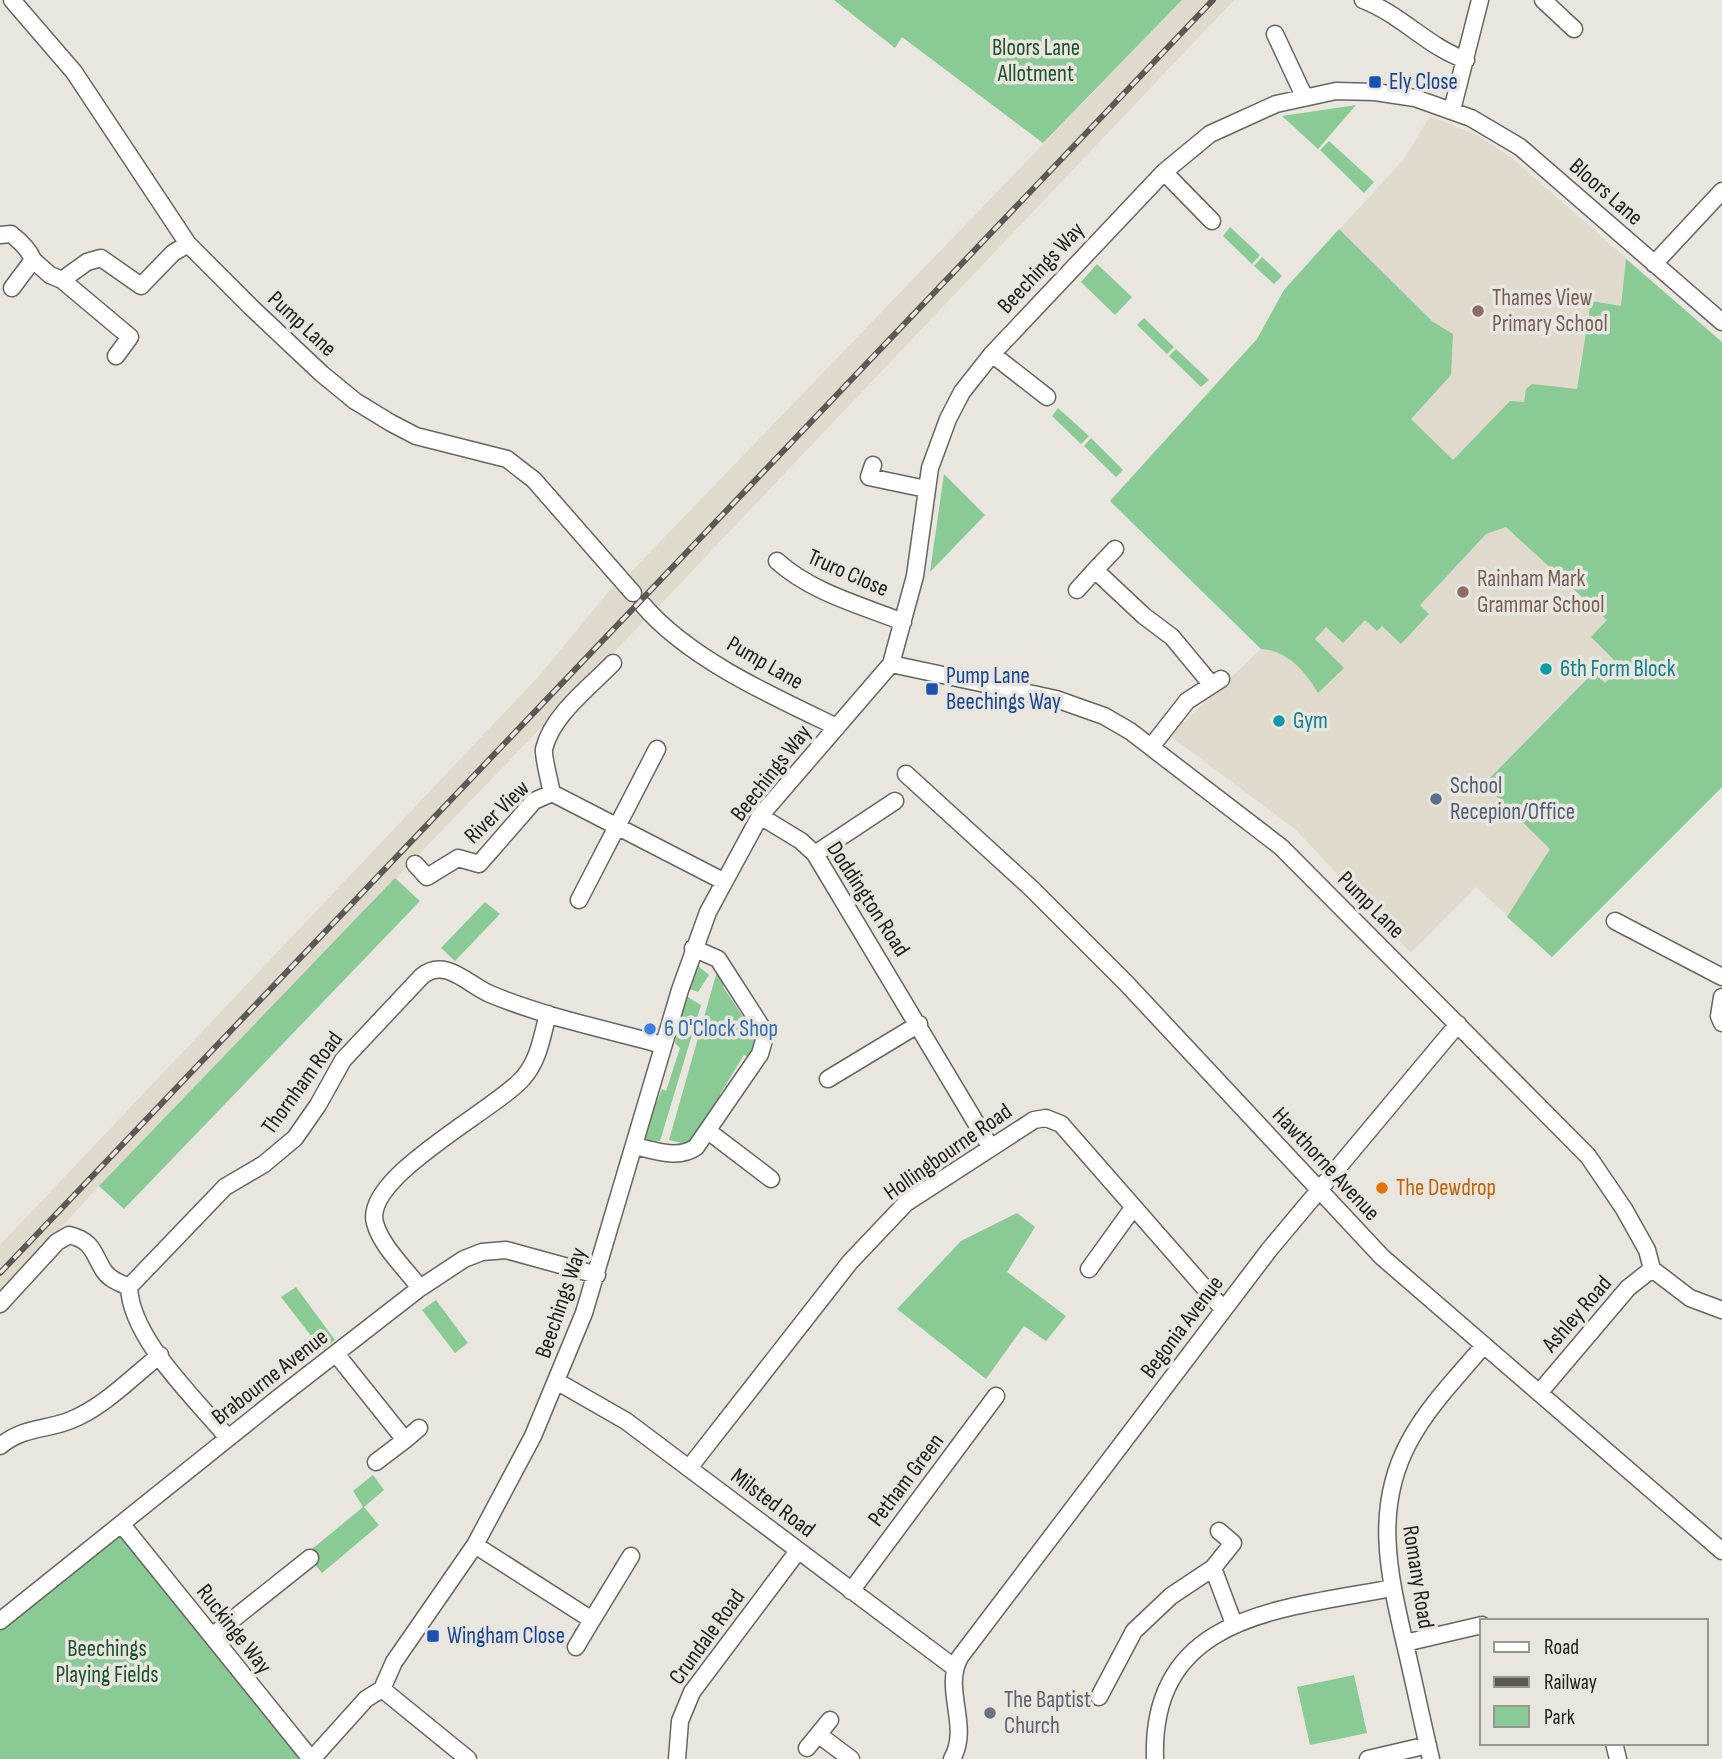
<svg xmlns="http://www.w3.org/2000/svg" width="1722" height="1759" font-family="'Sofia Sans Condensed',sans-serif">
	<rect width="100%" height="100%" fill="#e8e6df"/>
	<path fill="#e0dacd" d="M 1182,0 L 1234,0 L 656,609 L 628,575 Z
		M 1430,116 L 1479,136 L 1513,159 L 1722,342 L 1722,787 L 1552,957 L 1476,887 L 1411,953 L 1296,830 L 1170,736 L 1261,649 L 1110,501 L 1257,339 L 1284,290 L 1404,159 Z
		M 613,586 L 646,619 L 99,1186 L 0,1294 L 0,1245 L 539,676 Z"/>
	<path fill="#89ca95" d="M 834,0 L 1182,0 L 1043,143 L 902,37 L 895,48 Z
		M 1356,105 L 1318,149 L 1282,116 Z
		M 1329,141 L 1374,182 L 1364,193 L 1320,150 Z
		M 1230,227 L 1260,255 L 1252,264 L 1223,236 Z
		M 1339,229 L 1433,322 L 1453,334 L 1451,375 L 1411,419 L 1453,460 L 1510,401 L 1524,402 L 1526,389 L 1532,384 L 1577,389 L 1591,301 L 1621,306 L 1626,259 L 1722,342 L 1722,787 L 1552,957 L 1507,917 L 1550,849 L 1484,784 L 1594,672 L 1605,683 L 1620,666 L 1591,637 L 1607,620 L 1506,527 L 1486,534 L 1420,605 L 1429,614 L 1401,644 L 1382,626 L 1377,631 L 1365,620 L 1343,643 L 1326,627 L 1315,639 L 1344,668 L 1318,693 C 1306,672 1287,650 1261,649 L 1110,501 L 1257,339 L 1284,290 Z
		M 1262,257 L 1282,276 L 1274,284 L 1254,266 Z
		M 1097,264 L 1132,297 L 1115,315 L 1081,282 Z
		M 1144,318 L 1174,347 L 1167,354 L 1137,325 Z
		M 1176,349 L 1209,380 L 1201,387 L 1169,356 Z
		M 1058,408 L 1089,436 L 1081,444 L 1052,416 Z
		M 1091,438 L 1123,470 L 1116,477 L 1084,446 Z
		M 944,474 L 985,515 L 930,572 Z
		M 395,878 L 420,901 L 124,1209 L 99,1186 Z
		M 485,902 L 500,914 L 455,961 L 441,948 Z
		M 697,965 L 709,975 L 698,992 L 687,988 Z
		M 718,968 L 726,979 L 723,987 L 750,1027 L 754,1026 L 757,1044 L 750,1057 L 744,1055 L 720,1094 L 721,1101 L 692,1140 L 685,1144 L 669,1140 Z
		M 686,996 L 701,1005 L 660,1141 L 641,1140 L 662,1089 L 666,1091 L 680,1048 L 675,1043 Z
		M 1017,1213 L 1035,1227 L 1007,1272 L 1066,1316 L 1046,1341 L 1024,1326 L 986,1379 L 897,1309 L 961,1241 Z
		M 296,1287 L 335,1340 L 322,1350 L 281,1297 Z
		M 436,1300 L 468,1343 L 455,1353 L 422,1310 Z
		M 373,1475 L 384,1490 L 364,1507 L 379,1525 L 322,1573 L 306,1554 L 363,1507 L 353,1491 Z
		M 123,1526 L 311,1759 L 0,1759 L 0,1621 Z
		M 1354,1675 L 1367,1733 L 1310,1745 L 1297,1687 Z"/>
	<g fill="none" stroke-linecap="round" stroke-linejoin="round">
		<defs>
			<path id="minor" d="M 12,0 L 74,72 L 188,244 L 253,309 L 322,374 L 355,401 L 391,423 L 416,436 L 507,459 L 534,480 L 633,593
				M 1363,0 C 1402,15 1429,48 1466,60
				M 1543,0 L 1574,29
				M 1275,34 L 1304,96
				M 1452,110 L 1480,0
				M 1164,172 L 1212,221
				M 0,235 L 11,234 C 20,241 29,249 33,260
				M 1654,264 L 1722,191
				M 12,288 L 33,260 L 50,275 L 62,280
				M 992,354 L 1047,397
				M 116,356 L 130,337 L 62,280 L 87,262 L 101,258 L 141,286 L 173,253 L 188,244
				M 873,465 L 869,477 L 926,489
				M 777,561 C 811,592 860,605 903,622
				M 1095,570 L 1115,549
				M 1077,590 L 1095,570 L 1144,616 L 1172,637 L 1211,684
				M 643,605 C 689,659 774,697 837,727
				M 891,664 L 1056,699 L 1104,716 L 1130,731 L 1281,847 L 1588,1156 L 1624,1209 L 1647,1250 L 1652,1269 L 1690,1298 L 1722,1310
				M 1151,747 L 1187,701 L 1221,679
				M 906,774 L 1031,888 L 1126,983 L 1382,1257 L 1722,1551
				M 552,793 L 723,881
				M 552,793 C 550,784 543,756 544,749 C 552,715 590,687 613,663
				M 760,816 L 801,841 L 815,854 L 991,1148
				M 815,854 L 895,801
				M 415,864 L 427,877 L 458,858 L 479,864 L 534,801 L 552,793
				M 579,900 L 657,749
				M 1615,921 L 1722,977
				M 1722,997 L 1719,1016 L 1722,1023
				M 828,1079 L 919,1024
				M 708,1131 L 771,1179
				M 634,1146 C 654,1150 678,1160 696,1147 L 760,1054 L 764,1040 L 761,1026 L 718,959 L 693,948
				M 1089,1269 L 1133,1208
				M 420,1288 C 406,1269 381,1246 375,1223 C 362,1177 497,1109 523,1078 C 539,1060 542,1036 548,1014
				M 0,1304 L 57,1242 L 69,1235 C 94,1241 93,1254 104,1271 C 110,1280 120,1283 129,1287
				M 337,1355 L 405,1440 L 376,1462
				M 558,1382 L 626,1421 L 955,1668
				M 1539,1393 L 1628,1288 L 1652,1269
				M 228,1438 C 195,1398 131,1339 129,1287 L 225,1187 L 264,1164 L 295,1138 L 318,1105 L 343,1060 L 422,976 C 446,957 468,985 490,994 C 545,1017 605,1029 663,1045
				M 405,1440 L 419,1428
				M 0,1446 C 25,1426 44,1431 71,1420 C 104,1407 132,1377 160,1355
				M 689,1468 L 850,1262 L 906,1203 L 1034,1120 L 1046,1118 L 1061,1124 L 1223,1309
				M 123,1526 L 311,1759
				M 475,1545 L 592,1620 L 631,1556
				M 1213,1568 L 1233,1543 L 1219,1531
				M 851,1591 L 996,1396
				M 0,1621 L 277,1399 L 420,1288 L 464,1259 L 482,1252 L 506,1250 L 597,1275
				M 212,1636 L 310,1558
				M 1405,1643 L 1482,1625
				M 576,1647 L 592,1620
				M 382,1689 L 468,1759
				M 1099,1697 L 1134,1631 L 1171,1596 L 1213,1568 L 1234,1624
				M 819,1735 L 851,1759
				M 1614,1743 L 1618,1759
				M 807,1748 L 830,1720
				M 312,1759 L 366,1699 L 382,1689 L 394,1662 L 475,1545 L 533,1436 L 584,1313 L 680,990 L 708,912 L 760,816 L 891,664 L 915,576 L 930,468 L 948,419 L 962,392 L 992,354 L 1164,172 L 1210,134 L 1276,104 L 1336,91 L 1375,92 L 1415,98 L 1471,118 L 1520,147 L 1722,322
				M 677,1759 L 680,1721 L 692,1692 L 798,1551
				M 952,1759 C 971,1726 942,1689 960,1657 L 1269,1250 L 1458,1024
				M 1155,1759 C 1150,1613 1284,1609 1392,1588
				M 1368,1759 L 1428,1745
				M 1431,1759 C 1422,1721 1414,1682 1405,1644 C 1389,1574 1373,1509 1409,1442 C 1428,1406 1459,1375 1484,1345"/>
		</defs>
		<use href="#minor" stroke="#686560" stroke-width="19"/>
		<use href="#minor" stroke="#fff" stroke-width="16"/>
		<defs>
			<path id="rail" d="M 0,1273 L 1213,0"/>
		</defs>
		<use href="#rail" stroke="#5a5956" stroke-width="6"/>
		<use href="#rail" stroke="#e8e6df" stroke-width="3.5" stroke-dasharray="10" stroke-linecap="butt"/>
	</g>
	<g fill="#1a4fb4" stroke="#e8e6df" stroke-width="2.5">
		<rect x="1368" y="75" width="14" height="14" rx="3.5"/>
		<rect x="925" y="682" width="14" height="14" rx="3.5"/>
		<rect x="426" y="1629" width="14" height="14" rx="3.5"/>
	</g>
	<g fill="#8d6e63" stroke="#e8e6df" stroke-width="2.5">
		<circle cx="1478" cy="311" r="7"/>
		<circle cx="1463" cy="592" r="7"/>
	</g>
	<g fill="#0f9aa8" stroke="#e8e6df" stroke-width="2.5">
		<circle cx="1546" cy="669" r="7"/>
		<circle cx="1279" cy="721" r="7"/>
	</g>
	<circle fill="#5c6f8a" stroke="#e8e6df" stroke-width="2.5" cx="1436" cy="799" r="7"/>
	<circle fill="#3f7fe0" stroke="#e8e6df" stroke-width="2.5" cx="650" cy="1029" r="7"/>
	<circle fill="#e8710a" stroke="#e8e6df" stroke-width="2.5" cx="1382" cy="1188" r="7"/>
	<circle fill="#6b7280" stroke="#e8e6df" stroke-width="2.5" cx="990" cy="1713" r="7"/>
	<g text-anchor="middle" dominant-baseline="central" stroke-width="7" stroke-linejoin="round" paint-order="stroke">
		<g font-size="23" fill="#195128" stroke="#e8e6df">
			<text x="1036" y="48">Bloors Lane<tspan x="1036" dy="26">Allotment</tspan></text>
			<text x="107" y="1649">Beechings<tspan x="107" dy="26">Playing Fields</tspan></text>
		</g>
		<g font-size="23" fill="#164399" stroke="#e8e6df" text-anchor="start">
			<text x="1389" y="82">Ely Close</text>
			<text x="946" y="676">Pump Lane<tspan x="946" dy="26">Beechings Way</tspan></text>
			<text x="447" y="1636">Wingham Close</text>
		</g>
		<g font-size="23" fill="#21201e" stroke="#e8e6df">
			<text transform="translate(1606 192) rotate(41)">Bloors Lane</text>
			<text transform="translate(1041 268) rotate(-47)">Beechings Way</text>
			<text transform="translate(302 324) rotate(43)">Pump Lane</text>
			<text transform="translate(848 573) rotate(24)">Truro Close</text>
			<text transform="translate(765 663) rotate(30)">Pump Lane</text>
			<text transform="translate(771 773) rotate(-52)">Beechings Way</text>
			<text transform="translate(497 812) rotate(-44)">River View</text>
			<text transform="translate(868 899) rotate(57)">Doddington Road</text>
			<text transform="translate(1371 905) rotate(45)">Pump Lane</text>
			<text transform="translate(302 1083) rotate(-54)">Thornham Road</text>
			<text transform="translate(948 1152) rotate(-35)">Hollingbourne Road</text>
			<text transform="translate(1326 1164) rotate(47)">Hawthorne Avenue</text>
			<text transform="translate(561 1303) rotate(-71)">Beechings Way</text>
			<text transform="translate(1577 1314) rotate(-49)">Ashley Road</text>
			<text transform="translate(1182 1327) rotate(-53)">Begonia Avenue</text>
			<text transform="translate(270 1377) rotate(-38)">Brabourne Avenue</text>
			<text transform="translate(906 1480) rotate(-53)">Petham Green</text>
			<text transform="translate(773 1503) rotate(37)">Milsted Road</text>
			<text transform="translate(1418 1577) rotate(81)">Romany Road</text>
			<text transform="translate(234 1629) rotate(52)">Ruckinge Way</text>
			<text transform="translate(707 1637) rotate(-54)">Crundale Road</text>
		</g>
		<g font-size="23" fill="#785e54" stroke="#e8e6df" text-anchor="start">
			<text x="1492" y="298">Thames View<tspan x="1492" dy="26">Primary School</tspan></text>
			<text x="1477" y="579">Rainham Mark<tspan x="1477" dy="26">Grammar School</tspan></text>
		</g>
		<g font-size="23" fill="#0d838f" stroke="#e8e6df" text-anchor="start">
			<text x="1560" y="669">6th Form Block</text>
			<text x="1293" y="721">Gym</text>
		</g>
		<g font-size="23" fill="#4e5e75" stroke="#e8e6df" text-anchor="start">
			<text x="1450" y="786">School<tspan x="1450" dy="26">Recepion/Office</tspan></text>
		</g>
		<g font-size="23" fill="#366cbe" stroke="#e8e6df" text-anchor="start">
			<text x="664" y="1029">6 O'Clock Shop</text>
		</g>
		<g font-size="23" fill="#c56008" stroke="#e8e6df" text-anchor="start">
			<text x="1396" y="1188">The Dewdrop</text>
		</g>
		<g font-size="23" fill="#5b616d" stroke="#e8e6df" text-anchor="start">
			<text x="1004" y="1700">The Baptist<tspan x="1004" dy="26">Church</tspan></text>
		</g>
	</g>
	<rect x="1480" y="1619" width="228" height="126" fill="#e8e6df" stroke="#989792" stroke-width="2"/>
	<rect x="1494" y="1642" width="35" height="10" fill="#ffffff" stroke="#989792" stroke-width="2"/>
	<text x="1544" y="1654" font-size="21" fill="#21201e">Road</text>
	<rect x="1494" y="1677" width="35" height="10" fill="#5a5956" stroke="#989792" stroke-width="2"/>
	<text x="1544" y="1689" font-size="21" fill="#21201e">Railway</text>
	<rect x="1494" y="1706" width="35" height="21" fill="#89ca95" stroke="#989792" stroke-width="2"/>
	<text x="1544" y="1724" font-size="21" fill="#21201e">Park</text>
</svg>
